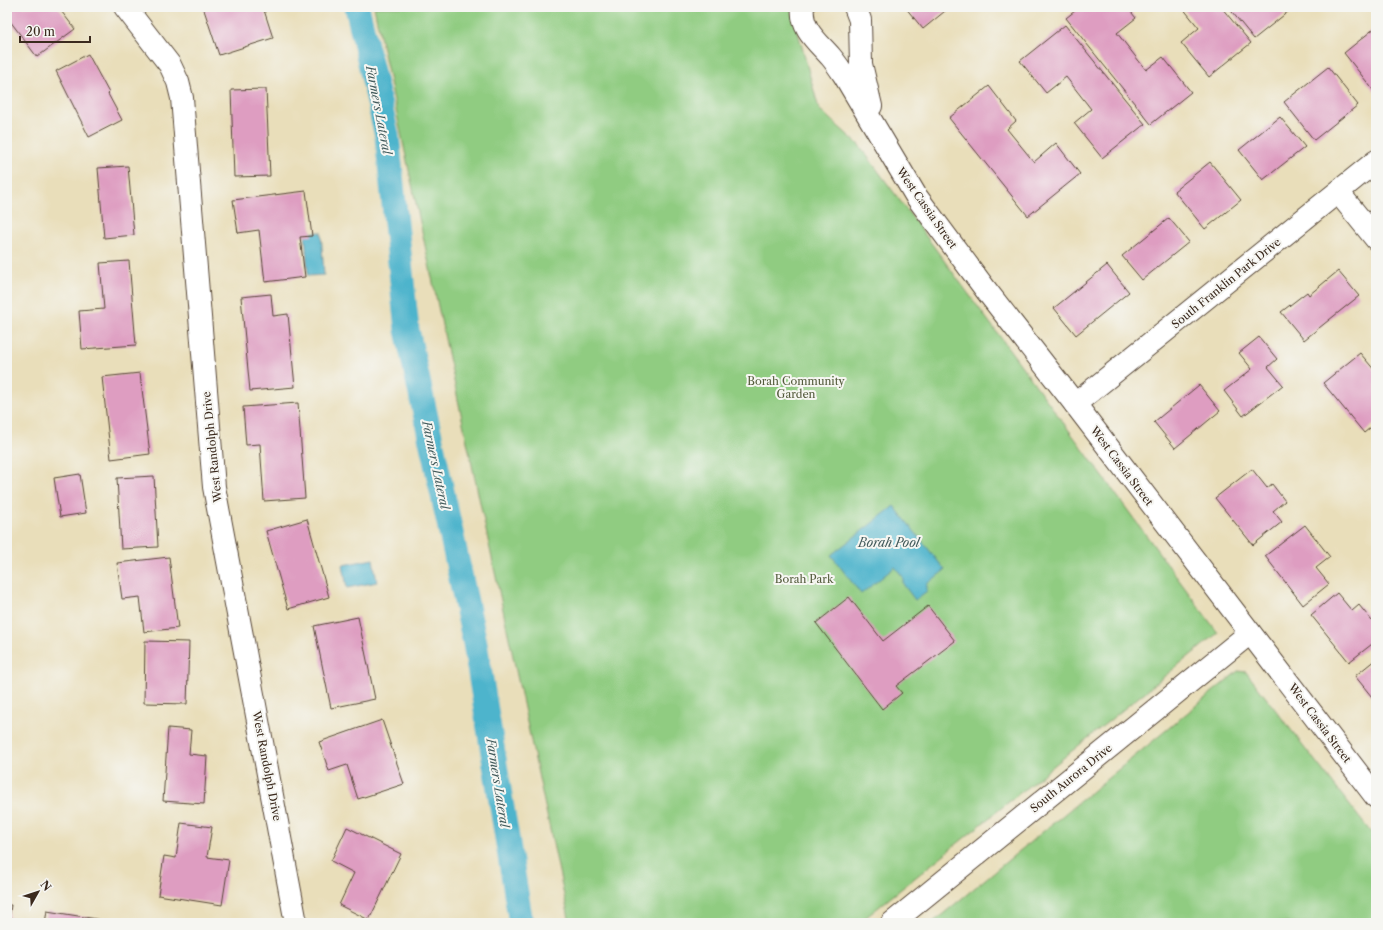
<svg xmlns="http://www.w3.org/2000/svg" width="1383" height="930" font-family="'Libre Caslon Text',serif">
	<rect width="100%" height="100%" fill="#f6f6f2"/>
	<filter id="ink" filterUnits="userSpaceOnUse"><feTurbulence type="fractalNoise" baseFrequency=".025" numOctaves="2"/><feDisplacementMap in="SourceGraphic" scale="8" xChannelSelector="R" yChannelSelector="G"/><feConvolveMatrix kernelMatrix="1 2 1 2 8 2 1 2 1" color-interpolation-filters="sRGB"/></filter>
	<filter id="wash" filterUnits="userSpaceOnUse"><feTurbulence type="fractalNoise" baseFrequency=".012" numOctaves="4" result="noise"/><feDisplacementMap in="SourceGraphic" scale="16" xChannelSelector="R" yChannelSelector="G"/><feGaussianBlur stdDeviation="0.9" result="paint"/><feColorMatrix in="noise" values="0 0 0 0 0 0 0 0 0 0 0 0 0 0 0 0 0 1.4 0 .05"/><feComposite in="paint" operator="in"/></filter>
	<g filter="url(#wash)">
		<rect width="100%" height="100%" fill="#e9deba"/>
		<path fill="#90cc81" stroke="#667b50" d="M 374,7 L 791,7 L 819,109 L 859,145 L 1218,633 L 859,923 L 570,923 Z
			M 1238,671 L 1246,672 L 1376,839 L 1376,923 L 932,923 Z"/>
		<path fill="#4eb4cc" stroke="#446f75" d="M 321,232 L 324,275 L 308,276 L 305,233 Z
			M 894,506 L 945,570 L 927,584 L 927,591 L 915,600 L 903,584 L 903,577 L 895,567 L 861,594 L 831,555 Z
			M 373,559 L 377,582 L 347,588 L 343,565 Z"/>
		<g fill="none" stroke-linecap="round" stroke-linejoin="round">
			<path stroke="#4eb4cc" stroke-width="25" d="M 357,7 L 387,136 L 407,330 L 475,643 L 521,923"/>
		</g>
		<g id="blocks">
			<path fill="#de9dc1" d="M 7,7 L 58,7 L 75,29 L 37,57 L 7,17 Z
				M 203,7 L 263,7 L 273,38 L 219,55 Z
				M 905,7 L 950,7 L 923,29 Z
				M 1080,7 L 1127,7 L 1136,18 L 1117,33 L 1146,70 L 1163,57 L 1191,92 L 1151,124 L 1066,18 Z
				M 1182,7 L 1221,7 L 1251,43 L 1209,77 L 1181,43 L 1199,28 Z
				M 1228,7 L 1294,7 L 1254,39 Z
				M 1065,25 L 1145,124 L 1102,158 L 1074,123 L 1091,109 L 1066,77 L 1046,93 L 1020,61 Z
				M 1376,27 L 1376,89 L 1374,91 L 1344,53 Z
				M 88,54 L 109,93 L 108,94 L 122,120 L 89,137 L 56,71 Z
				M 1328,67 L 1358,105 L 1314,140 L 1284,102 Z
				M 989,86 L 1016,121 L 1007,129 L 1034,162 L 1056,143 L 1080,174 L 1028,216 L 949,118 Z
				M 266,89 L 270,176 L 234,177 L 231,90 Z
				M 1280,117 L 1305,147 L 1263,180 L 1239,150 Z
				M 1210,162 L 1241,200 L 1205,229 L 1174,191 Z
				M 128,166 L 134,235 L 104,238 L 98,168 Z
				M 306,191 L 312,236 L 300,237 L 305,277 L 265,282 L 259,230 L 238,233 L 233,200 Z
				M 1169,218 L 1189,242 L 1142,280 L 1122,256 Z
				M 129,261 L 136,345 L 82,349 L 79,311 L 104,309 L 100,263 Z
				M 1107,265 L 1129,292 L 1076,335 L 1054,308 Z
				M 1338,271 L 1359,296 L 1304,340 L 1281,312 L 1307,292 L 1309,295 Z
				M 271,294 L 273,316 L 288,314 L 295,387 L 250,391 L 241,297 Z
				M 1259,337 L 1277,359 L 1268,367 L 1283,385 L 1243,416 L 1224,391 L 1252,369 L 1239,353 Z
				M 1360,353 L 1376,372 L 1376,423 L 1364,433 L 1323,383 Z
				M 140,373 L 150,454 L 111,459 L 102,377 Z
				M 1199,385 L 1220,411 L 1175,448 L 1154,422 Z
				M 298,403 L 305,498 L 264,501 L 260,444 L 246,445 L 243,407 Z
				M 1252,469 L 1267,488 L 1272,484 L 1285,501 L 1273,511 L 1282,522 L 1253,545 L 1215,498 Z
				M 80,474 L 86,513 L 60,517 L 54,478 Z
				M 154,476 L 158,547 L 121,549 L 117,478 Z
				M 307,519 L 329,597 L 288,609 L 266,531 Z
				M 1305,525 L 1330,557 L 1316,568 L 1329,584 L 1303,605 L 1265,556 Z
				M 169,557 L 178,628 L 144,632 L 140,597 L 122,599 L 117,563 Z
				M 1337,593 L 1352,611 L 1359,605 L 1376,626 L 1376,641 L 1349,662 L 1311,615 Z
				M 849,597 L 883,641 L 928,606 L 955,641 L 896,686 L 902,693 L 882,709 L 816,623 Z
				M 358,617 L 375,699 L 331,708 L 314,626 Z
				M 145,641 L 189,642 L 187,704 L 144,703 Z
				M 1376,659 L 1376,702 L 1355,676 Z
				M 382,720 L 404,784 L 358,799 L 347,765 L 329,771 L 319,742 Z
				M 168,728 L 191,730 L 189,754 L 207,756 L 204,804 L 163,801 Z
				M 181,823 L 212,827 L 207,857 L 229,860 L 222,905 L 158,895 L 164,856 L 176,858 Z
				M 347,827 L 401,854 L 369,920 L 339,905 L 354,873 L 331,861 Z
				M 7,905 L 11,905 L 9,918 L 34,921 L 33,923 L 7,923 Z
				M 47,911 L 103,920 L 102,923 L 45,923 Z"/>
		</g>
	</g>
	<g filter="url(#ink)">
		<use href="#blocks" fill-opacity="0" stroke="#554535" stroke-width="1"/>
		<g fill="none" stroke-linecap="round" stroke-linejoin="round">
			<defs>
				<path id="minor" d="M 125,7 L 170,65 L 178,82 L 182,98 L 214,487 L 296,923
					M 1338,192 L 1376,239
					M 1075,404 L 1376,161
					M 892,923 L 1250,633"/>
				<path id="tertiary" d="M 803,7 C 800,29 818,42 831,57 C 836,63 840,69 844,75 L 916,196 L 986,290 L 1075,404 L 1376,797
					M 855,7 L 860,20 L 861,64 L 871,106"/>
			</defs>
			<use href="#minor" stroke="#554535" stroke-width="24"/>
			<use href="#tertiary" stroke="#554535" stroke-width="24"/>
			<use href="#minor" stroke="#fff" stroke-width="22"/>
			<use href="#tertiary" stroke="#fff" stroke-width="22"/>
		</g>
	</g>
	<g text-anchor="middle" dominant-baseline="central" stroke-width="4" stroke-linejoin="round" paint-order="stroke">
		<g font-size="11" fill="#3b2a1e" stroke="#f6f6f2">
			<text transform="translate(927 208) rotate(55)">West Cassia Street</text>
			<text transform="translate(1226 283) rotate(-39)">South Franklin Park Drive</text>
			<text transform="translate(212 447) rotate(-96)">West Randolph Drive</text>
			<text transform="translate(1122 466) rotate(53)">West Cassia Street</text>
			<text transform="translate(1320 723) rotate(53)">West Cassia Street</text>
			<text transform="translate(267 766) rotate(79)">West Randolph Drive</text>
			<text transform="translate(1071 778) rotate(-39)">South Aurora Drive</text>
		</g>
		<g font-size="11" fill="#545b3c" stroke="#f6f6f2">
			<text x="796" y="381">Borah Community<tspan x="796" dy="13">Garden</tspan></text>
			<text x="804" y="579">Borah Park</text>
		</g>
		<g font-size="12" font-style="italic" fill="#425a5b" stroke="#f6f6f2">
			<text transform="translate(379 110) rotate(79)">Farmers Lateral</text>
			<text transform="translate(436 465) rotate(78)">Farmers Lateral</text>
			<text x="889" y="542">Borah Pool</text>
			<text transform="translate(498 783) rotate(81)">Farmers Lateral</text>
		</g>
	</g>
	<rect width="1383" height="930" fill="none" stroke="#f6f6f2" stroke-width="24"/>
	<g transform="translate(38 892) rotate(51)" stroke="#f6f6f2" stroke-width="3" paint-order="stroke">
	<path d="M0-3L7 15L0 10L-7 15Z" fill="#3b2a1e"/>
	<text y="-6" font-size="11" font-weight="bold" text-anchor="middle" fill="#3b2a1e">N</text>
	</g>
	<path d="M20 36v6h70v-6" fill="none" stroke="#3b2a1e" stroke-width="2"/>
	<text x="26" y="36" font-size="12" fill="#3b2a1e" stroke="#f6f6f2" stroke-width="3" paint-order="stroke">20 m</text>
</svg>
